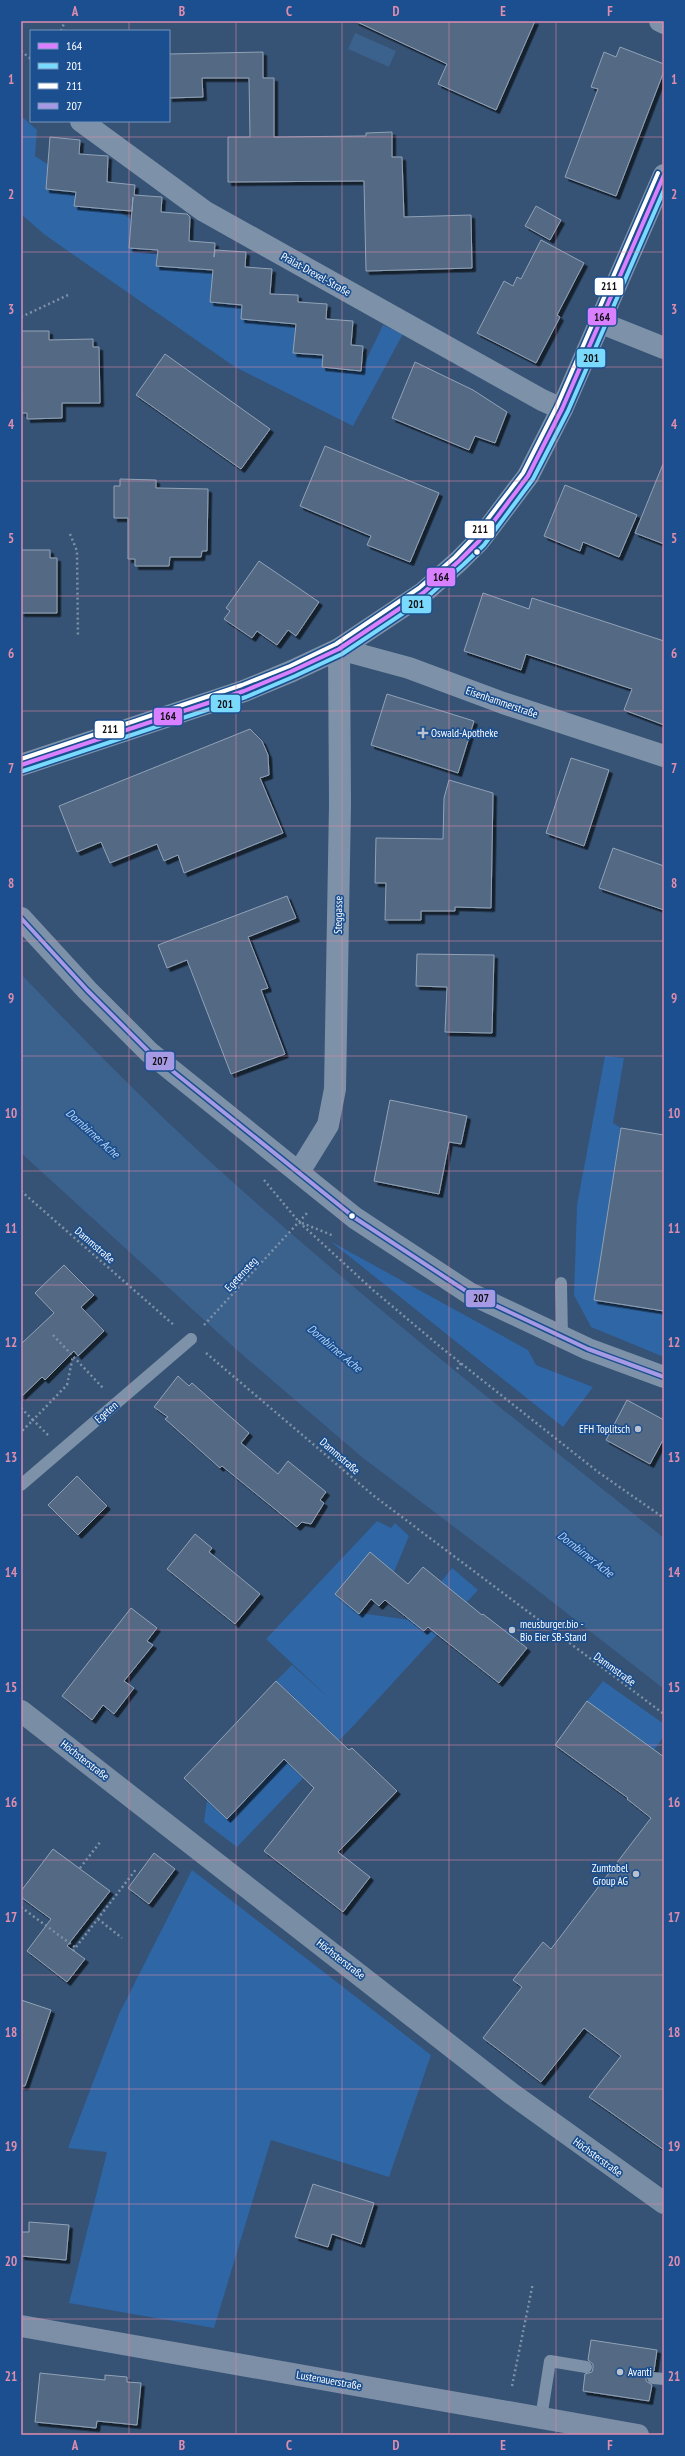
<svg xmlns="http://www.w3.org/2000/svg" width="685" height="2456" font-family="'PT Sans Narrow',sans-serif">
	<defs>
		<filter id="shadow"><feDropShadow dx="3.5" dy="3.5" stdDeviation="0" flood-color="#0009"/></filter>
	</defs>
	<rect width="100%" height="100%" fill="#365274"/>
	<path fill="#2f66a5" d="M 21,116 L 37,130 L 35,156 L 361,371 L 383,325 L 403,334 L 353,426 L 235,367 L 45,235 L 21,214 Z
		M 605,1056 L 624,1058 L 613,1123 L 621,1128 L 594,1300 L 664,1311 L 664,1357 L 591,1327 L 574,1295 L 577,1205 Z
		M 330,1241 L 528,1350 L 536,1365 L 593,1387 L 563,1427 Z
		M 377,1521 L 391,1528 L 395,1523 L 409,1536 L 394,1572 L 359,1613 L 411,1620 L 424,1631 L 455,1594 L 441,1582 L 452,1568 L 478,1590 L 356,1723 L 237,1847 L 204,1822 L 207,1800 L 227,1818 L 276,1681 L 292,1665 L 329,1698 L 266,1639 Z
		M 603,1681 L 664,1724 L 664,1736 L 654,1750 L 587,1701 Z
		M 192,1870 L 431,2055 L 389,2177 L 271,2140 L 214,2328 L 69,2303 L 107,2152 L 68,2148 L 119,2014 Z"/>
	<path fill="#3b618d" d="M 355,33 L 396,51 L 389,67 L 348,49 Z
		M 21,974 C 80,1036 141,1098 204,1156 C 351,1290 508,1414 664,1538 L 664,1689 L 523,1579 L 363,1458 L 238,1351 L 21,1153 Z"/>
	<path fill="#526984" stroke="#92a2b6" filter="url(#shadow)" d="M 355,21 L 535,21 L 496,110 L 438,84 L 447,64 Z
		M 620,47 L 664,64 L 664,71 L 616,196 L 565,177 L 598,89 L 591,87 L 604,52 L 616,57 Z
		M 263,52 L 263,78 L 274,78 L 274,137 L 366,136 L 366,133 L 392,132 L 392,157 L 402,157 L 404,217 L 471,215 L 472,268 L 366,271 L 364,181 L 228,182 L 228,137 L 250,137 L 249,78 L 202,78 L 203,97 L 169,98 L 169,54 Z
		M 50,137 L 80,140 L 79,154 L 108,156 L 107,182 L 135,185 L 134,195 L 162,197 L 161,212 L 187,214 L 190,217 L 189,241 L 215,243 L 214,257 L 215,250 L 246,252 L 245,267 L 272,269 L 270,294 L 298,295 L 298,302 L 327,304 L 326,319 L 353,321 L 351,345 L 363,346 L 361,371 L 322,367 L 323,355 L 293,353 L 296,324 L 241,319 L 242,305 L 210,302 L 213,270 L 156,266 L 158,250 L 129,248 L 133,197 L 132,211 L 118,210 L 74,206 L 76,192 L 46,189 Z
		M 536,206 L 561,220 L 550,240 L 525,226 Z
		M 541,240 L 584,263 L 557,315 L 560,317 L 536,363 L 477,333 L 504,281 L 513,286 L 517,277 L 521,279 Z
		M 21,331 L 49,331 L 49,340 L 93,339 L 93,347 L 99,347 L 100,403 L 62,403 L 62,418 L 27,419 L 27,413 L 22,413 Z
		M 165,354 L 270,429 L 241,469 L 136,395 Z
		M 415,362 L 473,390 L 507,412 L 495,443 L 475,436 L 469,450 L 392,418 Z
		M 325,446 L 439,493 L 410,562 L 367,545 L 371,536 L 300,506 Z
		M 663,464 L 664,464 L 664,544 L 635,533 Z
		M 120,479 L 156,480 L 156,488 L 208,489 L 207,551 L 202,551 L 201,557 L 170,557 L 169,566 L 135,566 L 135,559 L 128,559 L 128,518 L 114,518 L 114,486 L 120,486 Z
		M 565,485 L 637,515 L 619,557 L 583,542 L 580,551 L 544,536 Z
		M 21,550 L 50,550 L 50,558 L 57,558 L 57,613 L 21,613 Z
		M 259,561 L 319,602 L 296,636 L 288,630 L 277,645 L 257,631 L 252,638 L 224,619 L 230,611 L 226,608 Z
		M 483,593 L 529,609 L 532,598 L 664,641 L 664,725 L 624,710 L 632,689 L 526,654 L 521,670 L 464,651 Z
		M 387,694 L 474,721 L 458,773 L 371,745 Z
		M 250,729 L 262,741 L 268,755 L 269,775 L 260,778 L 283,833 L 184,873 L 178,855 L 164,861 L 157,844 L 110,863 L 101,842 L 77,852 L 59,806 Z
		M 571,758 L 609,770 L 584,846 L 546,833 Z
		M 449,780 L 493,793 L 491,908 L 455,907 L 455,911 L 421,911 L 421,920 L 385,920 L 386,883 L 375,883 L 376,838 L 443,839 L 444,798 Z
		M 613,848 L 664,866 L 664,910 L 599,888 Z
		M 287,896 L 296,918 L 248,937 L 268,988 L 261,990 L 285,1054 L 231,1074 L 187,960 L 167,968 L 158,945 Z
		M 417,954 L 494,955 L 492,1033 L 445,1032 L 447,987 L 416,986 Z
		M 390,1100 L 467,1116 L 461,1144 L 449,1142 L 439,1194 L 374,1181 Z
		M 621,1128 L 664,1135 L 664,1311 L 594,1300 Z
		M 64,1265 L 94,1295 L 81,1307 L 104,1331 L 78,1356 L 74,1351 L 45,1380 L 42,1377 L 21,1397 L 21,1344 L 54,1313 L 35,1293 Z
		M 178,1376 L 189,1386 L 192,1383 L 249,1433 L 241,1443 L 278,1474 L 288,1461 L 326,1492 L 320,1500 L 324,1503 L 311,1524 L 302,1522 L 297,1527 L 222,1466 L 220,1468 L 165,1419 L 168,1417 L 154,1407 Z
		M 627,1400 L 664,1420 L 664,1438 L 650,1464 L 606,1440 Z
		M 77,1476 L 107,1506 L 78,1535 L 48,1505 Z
		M 195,1534 L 212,1548 L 209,1552 L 260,1594 L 235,1624 L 167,1569 Z
		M 370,1552 L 408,1584 L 423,1567 L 482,1615 L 483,1614 L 527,1648 L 499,1683 L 428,1627 L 424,1631 L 385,1600 L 379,1606 L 371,1599 L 359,1614 L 335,1594 Z
		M 131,1608 L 157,1628 L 147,1641 L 153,1645 L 124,1681 L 134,1688 L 114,1714 L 103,1705 L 92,1720 L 62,1696 Z
		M 276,1681 L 349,1750 L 352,1748 L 397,1791 L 338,1852 L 370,1877 L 343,1912 L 264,1851 L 314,1788 L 284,1759 L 227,1819 L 184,1778 Z
		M 587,1701 L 664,1757 L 664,2150 L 589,2097 L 621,2056 L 584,2028 L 541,2082 L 483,2038 L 522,1987 L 513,1980 L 543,1942 L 551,1949 L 651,1818 L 627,1799 L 628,1798 L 555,1745 Z
		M 53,1849 L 110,1891 L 67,1946 L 85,1959 L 67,1982 L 27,1951 L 51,1919 L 21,1897 L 21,1891 Z
		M 154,1853 L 175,1869 L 149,1904 L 128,1888 Z
		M 21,2000 L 51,2010 L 25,2086 L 21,2086 Z
		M 313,2184 L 374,2203 L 361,2244 L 332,2234 L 328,2247 L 295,2237 Z
		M 29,2222 L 69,2225 L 66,2260 L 21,2256 L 21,2232 L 29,2232 Z
		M 591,2340 L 657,2350 L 654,2371 L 650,2371 L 646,2377 L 646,2381 L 652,2385 L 649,2401 L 583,2391 L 585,2374 L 592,2372 L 593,2368 L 593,2364 L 588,2360 Z
		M 40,2373 L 105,2380 L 105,2375 L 127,2377 L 127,2382 L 141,2383 L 137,2425 L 97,2421 L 96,2428 L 35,2422 Z"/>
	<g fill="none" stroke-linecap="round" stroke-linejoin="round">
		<path stroke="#7d92a8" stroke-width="2.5" stroke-dasharray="2 3" stroke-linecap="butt" d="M 61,31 L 65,21
			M 21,51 L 31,59
			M 21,317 L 68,295
			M 70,534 L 77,551 L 78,637
			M 264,1180 L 299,1222 L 373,1290 L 443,1349 L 598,1472 L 664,1518
			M 21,1191 L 175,1326
			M 302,1223 L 334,1236
			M 204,1325 L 308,1212
			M 53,1335 L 103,1388
			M 206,1353 L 374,1496 L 664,1714
			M 457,1369 L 461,1363
			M 21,1408 L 33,1420 L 21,1432
			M 48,1435 L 33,1420 L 67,1385 L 73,1356
			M 80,1868 L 101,1841
			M 21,1907 L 76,1948
			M 98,1919 L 122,1938
			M 73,1951 L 137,1868
			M 512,2386 L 533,2283"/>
		<path stroke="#7d92a8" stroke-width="12" d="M 561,1283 L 562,1337
			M 21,1485 L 191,1339
			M 653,2378 L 664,2379
			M 541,2418 L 550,2361 L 586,2367"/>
		<path stroke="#7d92a8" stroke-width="22" d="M 660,21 L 664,23
			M 81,121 L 204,211 L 542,400 L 562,409
			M 599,322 L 664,348
			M 339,649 L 409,668 L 503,703 L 664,756"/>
		<path stroke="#7d92a8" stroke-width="22" d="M 21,765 L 244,691 L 292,671 L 339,649 L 423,593 L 459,561 L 479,541 L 528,476 L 562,409 L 664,175
			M 21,918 L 87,990 L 149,1052 L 355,1218 L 469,1293 L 588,1349 L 664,1377
			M 299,1172 L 328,1125 L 335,1089 L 340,804 L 339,649"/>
		<path stroke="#798da4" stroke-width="22" d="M 21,1711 L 512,2094 L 664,2203"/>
		<path stroke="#7d8ea7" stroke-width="22" d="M 21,2326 L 638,2435"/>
		<defs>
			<path id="bus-1" d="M 21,765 L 244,691 L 292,671 L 339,649 L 423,593 L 459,561 L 479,541 L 528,476 L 562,409 L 664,175"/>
			<path id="bus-2" d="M 23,771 L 246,697 L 295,676 L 342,654 L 426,598 L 463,565 L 484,545 L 533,479 L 568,411 L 664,190"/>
			<path id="bus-3" d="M 21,759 L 242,685 L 290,666 L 336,644 L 419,588 L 455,557 L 474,537 L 523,473 L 557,406 L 658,173"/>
			<path id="bus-4" d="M 21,918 L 87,990 L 149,1052 L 355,1218 L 469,1293 L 588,1349 L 664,1377"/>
		</defs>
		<use href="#bus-1" stroke="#1b4f8f" stroke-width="7"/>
		<use href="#bus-2" stroke="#1b4f8f" stroke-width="7"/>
		<use href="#bus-3" stroke="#1b4f8f" stroke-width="7"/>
		<use href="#bus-4" stroke="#1b4f8f" stroke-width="7"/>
		<use href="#bus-1" stroke="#d880ff" stroke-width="4"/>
		<use href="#bus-2" stroke="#7adafe" stroke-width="4"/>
		<use href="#bus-3" stroke="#fff" stroke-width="4"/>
		<use href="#bus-4" stroke="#a69ae5" stroke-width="4"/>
	</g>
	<path fill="none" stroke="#e08cad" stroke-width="1" stroke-opacity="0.55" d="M 129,21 L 129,31M 236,21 L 236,2435M 342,21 L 342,2435M 449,21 L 449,2435M 556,21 L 556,2435M 129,121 L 129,2435M 21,137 L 664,137M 21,252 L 664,252M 21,367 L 664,367M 21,481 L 664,481M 21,596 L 664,596M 21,711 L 664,711M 21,826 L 664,826M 21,941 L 664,941M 21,1056 L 664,1056M 21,1171 L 664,1171M 21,1285 L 664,1285M 21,1400 L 664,1400M 21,1515 L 664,1515M 21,1630 L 664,1630M 21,1745 L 664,1745M 21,1860 L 664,1860M 21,1975 L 664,1975M 21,2089 L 664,2089M 21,2204 L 664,2204M 21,2319 L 664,2319"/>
	<g fill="#fff" stroke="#1b4f8f" stroke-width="1.5">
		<circle cx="477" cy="552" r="3.5"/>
		<circle cx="352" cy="1216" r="3.5"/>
	</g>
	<g fill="#b9c2ce" stroke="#1b4f8f" stroke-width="1.5">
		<path d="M421 727h4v4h4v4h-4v4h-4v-4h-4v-4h4z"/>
		<circle cx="638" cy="1429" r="4"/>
		<circle cx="512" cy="1630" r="4"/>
		<circle cx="636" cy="1874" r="4"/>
		<circle cx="620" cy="2372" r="4"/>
	</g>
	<g text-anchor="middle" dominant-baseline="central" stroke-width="3.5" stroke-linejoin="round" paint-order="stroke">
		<g font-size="11" fill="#fff" stroke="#1b4f8f">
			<text transform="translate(316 274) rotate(29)">Prälat-Drexel-Straße</text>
			<text transform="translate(502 702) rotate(19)">Eisenhammerstraße</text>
			<text transform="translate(338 915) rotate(-89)">Steggasse</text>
			<text transform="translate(95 1245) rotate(41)">Dammstraße</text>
			<text transform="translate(241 1274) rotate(-47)">Egetensteg</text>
			<text transform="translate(106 1412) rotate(-41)">Egeten</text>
			<text transform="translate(340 1456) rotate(41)">Dammstraße</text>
			<text transform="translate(615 1669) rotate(36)">Dammstraße</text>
			<text transform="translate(85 1760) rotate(38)">Höchsterstraße</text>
			<text transform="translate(341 1959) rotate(38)">Höchsterstraße</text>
			<text transform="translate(598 2157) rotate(36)">Höchsterstraße</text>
			<text transform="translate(329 2380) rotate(10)">Lustenauerstraße</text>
		</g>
		<g font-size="11" fill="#fff" stroke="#1b4f8f" text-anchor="start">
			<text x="431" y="733">Oswald-Apotheke</text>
			<text x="630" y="1429" text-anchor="end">EFH Toplitsch</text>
			<text x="520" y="1624">meusburger.bio -<tspan x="520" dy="13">Bio Eier SB-Stand</tspan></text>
			<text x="628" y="1868" text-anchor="end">Zumtobel<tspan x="628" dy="13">Group AG</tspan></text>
			<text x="628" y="2372">Avanti</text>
		</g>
		<g font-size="12" font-style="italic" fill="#b5d3f5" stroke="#1b4f8f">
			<text transform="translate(93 1133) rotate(42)">Dornbirner Ache</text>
			<text transform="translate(335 1348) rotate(40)">Dornbirner Ache</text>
			<text transform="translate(586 1554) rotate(38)">Dornbirner Ache</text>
		</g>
	</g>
	<g stroke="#1b4f8f" stroke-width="1.5">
		<rect x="594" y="277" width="30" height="19" rx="4" fill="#fff"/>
		<rect x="587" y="307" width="30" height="19" rx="4" fill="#d880ff"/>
		<rect x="576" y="348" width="30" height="20" rx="4" fill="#7adafe"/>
		<rect x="464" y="520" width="31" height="19" rx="4" fill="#fff"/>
		<rect x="426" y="567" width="30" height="20" rx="4" fill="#d880ff"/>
		<rect x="401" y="595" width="31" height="19" rx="4" fill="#7adafe"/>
		<rect x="210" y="694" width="31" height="19" rx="4" fill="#7adafe"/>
		<rect x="153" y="707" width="30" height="19" rx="4" fill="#d880ff"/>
		<rect x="94" y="720" width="31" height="19" rx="4" fill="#fff"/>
		<rect x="145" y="1051" width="30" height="20" rx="4" fill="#a69ae5"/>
		<rect x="465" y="1289" width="31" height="19" rx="4" fill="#a69ae5"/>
	</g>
	<g font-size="11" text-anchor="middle" font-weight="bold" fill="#111">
		<text x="609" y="290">211</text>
		<text x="602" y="321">164</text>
		<text x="591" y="362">201</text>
		<text x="480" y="533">211</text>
		<text x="441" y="581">164</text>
		<text x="416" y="608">201</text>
		<text x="225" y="708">201</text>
		<text x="168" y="720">164</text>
		<text x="110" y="733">211</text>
		<text x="160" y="1065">207</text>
		<text x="481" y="1302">207</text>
	</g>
	<rect width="685" height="2456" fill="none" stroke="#1b4f8f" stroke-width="44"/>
	<rect x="30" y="30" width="140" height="92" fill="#1b4f8f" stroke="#7695bc"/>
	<rect x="38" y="43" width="20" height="6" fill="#d880ff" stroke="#7695bc"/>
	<text x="66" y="50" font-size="12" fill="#ffffff">164</text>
	<rect x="38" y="63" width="20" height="6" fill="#7adafe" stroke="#7695bc"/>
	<text x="66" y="70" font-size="12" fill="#ffffff">201</text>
	<rect x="38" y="83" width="20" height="6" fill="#ffffff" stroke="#7695bc"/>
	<text x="66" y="90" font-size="12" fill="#ffffff">211</text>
	<rect x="38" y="103" width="20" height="6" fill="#a69ae5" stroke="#7695bc"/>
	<text x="66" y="110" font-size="12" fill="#ffffff">207</text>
	<rect x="22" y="22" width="641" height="2412" fill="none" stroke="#e08cad" stroke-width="1.5"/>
	<g font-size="13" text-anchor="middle" font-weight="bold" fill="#e08cad">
		<text x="75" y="16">A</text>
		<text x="182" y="16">B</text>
		<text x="289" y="16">C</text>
		<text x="396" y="16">D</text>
		<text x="503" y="16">E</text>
		<text x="610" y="16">F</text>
		<text x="11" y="84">1</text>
		<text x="674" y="84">1</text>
		<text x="11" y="199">2</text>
		<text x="674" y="199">2</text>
		<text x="11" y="314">3</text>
		<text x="674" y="314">3</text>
		<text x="11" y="429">4</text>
		<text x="674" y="429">4</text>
		<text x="11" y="543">5</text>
		<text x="674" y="543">5</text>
		<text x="11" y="658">6</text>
		<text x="674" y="658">6</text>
		<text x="11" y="773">7</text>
		<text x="674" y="773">7</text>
		<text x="11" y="888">8</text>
		<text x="674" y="888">8</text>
		<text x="11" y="1003">9</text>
		<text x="674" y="1003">9</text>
		<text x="11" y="1118">10</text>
		<text x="674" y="1118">10</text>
		<text x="11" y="1233">11</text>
		<text x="674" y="1233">11</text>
		<text x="11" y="1347">12</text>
		<text x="674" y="1347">12</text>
		<text x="11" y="1462">13</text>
		<text x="674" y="1462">13</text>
		<text x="11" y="1577">14</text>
		<text x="674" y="1577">14</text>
		<text x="11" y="1692">15</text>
		<text x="674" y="1692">15</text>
		<text x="11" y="1807">16</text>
		<text x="674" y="1807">16</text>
		<text x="11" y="1922">17</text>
		<text x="674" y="1922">17</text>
		<text x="11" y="2037">18</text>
		<text x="674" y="2037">18</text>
		<text x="11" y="2151">19</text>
		<text x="674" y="2151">19</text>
		<text x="11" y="2266">20</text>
		<text x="674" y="2266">20</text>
		<text x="11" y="2381">21</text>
		<text x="674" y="2381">21</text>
		<text x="75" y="2450">A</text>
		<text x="182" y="2450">B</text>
		<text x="289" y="2450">C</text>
		<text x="396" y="2450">D</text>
		<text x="503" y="2450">E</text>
		<text x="610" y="2450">F</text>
	</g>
</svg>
